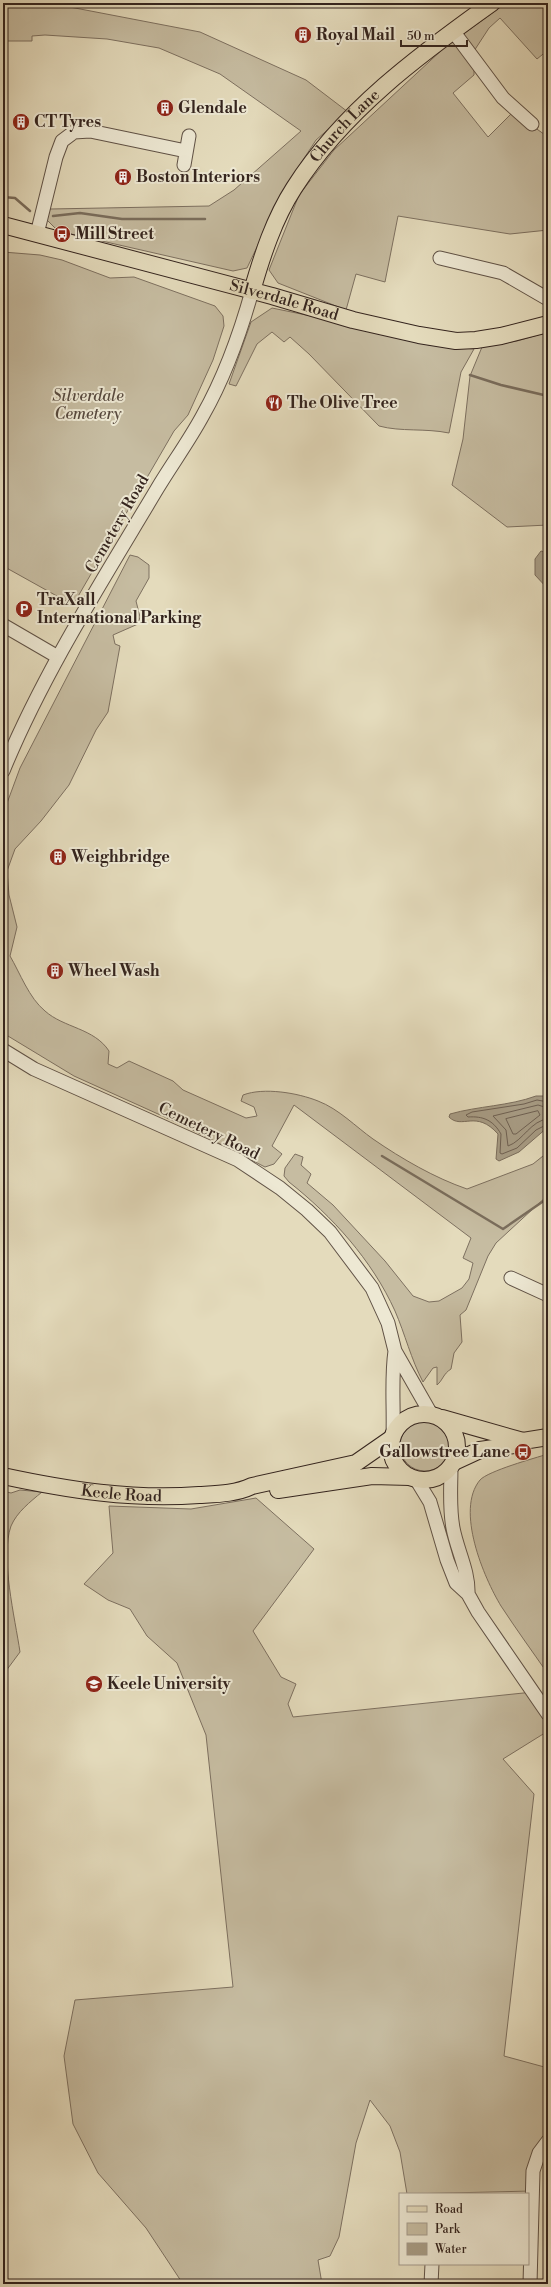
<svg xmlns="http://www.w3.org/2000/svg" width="551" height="2287" font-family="'Libre Bodoni',serif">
	<rect width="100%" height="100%" fill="#e4dbbc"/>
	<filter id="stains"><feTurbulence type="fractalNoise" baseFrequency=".005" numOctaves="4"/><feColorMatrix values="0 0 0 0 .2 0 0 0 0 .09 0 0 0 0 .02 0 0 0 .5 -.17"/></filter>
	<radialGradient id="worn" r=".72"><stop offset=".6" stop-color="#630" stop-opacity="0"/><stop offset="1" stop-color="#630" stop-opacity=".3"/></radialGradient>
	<path fill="#c6bca1" stroke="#7d7060" d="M 3,3 L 49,3 L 200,32 L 306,80 L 348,112 L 316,140 L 286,186 L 247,268 L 233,271 L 58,231 L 47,220 L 50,209 L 209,206 L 234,190 L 301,131 L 220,74 L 159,48 L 107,39 L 45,35 L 32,36 L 32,41 L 3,41 Z
		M 506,3 L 548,3 L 548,50 L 537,59 L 500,18 L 489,28 L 474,51 L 474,75 L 453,93 L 488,137 L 513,112 L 548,137 L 548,230 L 510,234 L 398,216 L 385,282 L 356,274 L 346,310 L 278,283 L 269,270 L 299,195 L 334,150 L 444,48 Z
		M 3,252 L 40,255 L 62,260 L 110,278 L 134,277 L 215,306 L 223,316 L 224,326 L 213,360 L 188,415 L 174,431 L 73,605 L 3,566 Z
		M 272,308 L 345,323 L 429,345 L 474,349 L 461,372 L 449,433 C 425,428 401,432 379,426 L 309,354 L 290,337 L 284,342 L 272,332 L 257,344 L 236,386 L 229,384 L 251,322 Z
		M 548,332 L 548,525 L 507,527 L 452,485 L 463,439 L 470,376 L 482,347 L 517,341 Z
		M 130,555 L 138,557 L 149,565 L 149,578 L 136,601 L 140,617 L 138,624 L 113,635 L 115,644 L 120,646 L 108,712 L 96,730 L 69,785 L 41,821 L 15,849 L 7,871 L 9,895 L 17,927 L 10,956 C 20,973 29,998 45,1011 C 64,1028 94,1028 109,1051 L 108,1064 L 117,1068 L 129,1061 L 173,1081 L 183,1090 L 246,1118 L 257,1116 L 254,1107 L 241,1101 L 243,1095 C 264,1087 298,1093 318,1101 C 339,1109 356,1127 373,1139 C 402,1159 435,1178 467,1189 L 533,1164 L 548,1152 L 548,1195 L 496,1243 L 488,1256 L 466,1310 L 460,1315 L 462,1342 L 454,1353 L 451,1369 C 443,1374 443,1380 437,1385 L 437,1367 L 433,1368 L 423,1382 C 411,1359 405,1334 395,1311 C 372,1260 332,1216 289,1182 L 284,1176 L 285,1168 L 295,1154 L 303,1157 L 301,1165 L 311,1174 L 307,1183 L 333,1205 L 385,1261 L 413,1296 L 429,1302 L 439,1301 L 462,1288 L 469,1279 L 473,1263 L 463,1258 L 471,1238 L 294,1105 L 272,1146 L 282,1154 L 274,1164 L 265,1167 L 189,1128 L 74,1076 L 3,1033 L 3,814 L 20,768 Z
		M400 1446a25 25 0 1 1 50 0a25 25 0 1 1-50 0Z
		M 548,1454 L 548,1674 C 532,1651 516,1629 501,1606 C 484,1578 455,1510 480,1480 C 488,1471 535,1458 548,1454 Z
		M 20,1490 L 42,1492 C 30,1502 17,1512 11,1526 C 0,1557 15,1618 20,1652 L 3,1675 L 3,1491 L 11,1493 Z
		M 256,1498 L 314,1549 L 253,1631 L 281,1677 L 296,1684 L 288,1704 L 293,1717 L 533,1692 L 548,1714 L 548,1731 L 503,1759 L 534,1794 L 504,2056 L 548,2068 L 548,2141 L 532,2191 L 407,2194 L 400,2152 L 390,2126 L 370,2100 L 356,2143 L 339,2237 L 330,2256 L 318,2260 L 322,2284 L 183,2284 L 146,2228 L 98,2173 L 73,2124 L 64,2056 L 75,2000 L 233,1987 L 206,1735 L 177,1663 L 147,1636 L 130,1609 L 108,1600 L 84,1584 L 113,1553 L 109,1506 L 191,1509 Z"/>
	<path fill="#a89d86" stroke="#7a6d5c" d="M 541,551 L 548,553 L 548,589 L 535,575 L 535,559 Z
		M 536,1096 L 543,1096 L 548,1100 L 548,1127 L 519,1152 L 499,1161 L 496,1159 L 498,1134 C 476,1109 462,1130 449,1117 L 450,1114 C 478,1106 509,1106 536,1096 Z"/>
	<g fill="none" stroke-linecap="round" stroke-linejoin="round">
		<path stroke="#6e6052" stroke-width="1" d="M 548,1102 L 537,1100 L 524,1104 L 472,1112 L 466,1115 L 468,1117 C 483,1116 493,1120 501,1134 L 500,1153 L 502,1154 L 517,1148 L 536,1130 L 548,1124
			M 548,1108 L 538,1105 L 493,1116 L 506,1130 L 508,1146 C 523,1141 531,1120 548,1119
			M 538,1111 L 540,1115 L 516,1134 L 513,1134 L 506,1119 Z"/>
		<path stroke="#7a6d5c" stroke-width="2.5" d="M 3,197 L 15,198 L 30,211
			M 53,216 L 80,213 L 122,219 L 205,219
			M 470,375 L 501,385 L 548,396
			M 382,1156 L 503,1229 L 548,1198"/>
		<defs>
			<path id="minor" d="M 453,31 L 503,98 L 532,124
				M 184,165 L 189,136
				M 37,234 L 56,157 L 62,141 L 74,132 L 90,131 L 186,151
				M 440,258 L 503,273 L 548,299
				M 3,625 L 58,657
				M 3,771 C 42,675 104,578 157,489 C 172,464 189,441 203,415 C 225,376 240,334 252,291
				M 3,1050 L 34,1069 L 238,1160 L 280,1188 L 307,1210 L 330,1232 L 372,1288 L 388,1323 L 395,1351 L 431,1414
				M 511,1278 L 548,1295
				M 393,1434 C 394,1407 391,1378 395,1351
				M 451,1466 C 451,1487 449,1507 453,1528 C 457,1550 469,1571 468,1594
				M 416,1479 L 430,1502 L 447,1560 L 456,1583 L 468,1594 L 478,1612 L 548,1714
				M 431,2284 L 432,2264
				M 530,2284 L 533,2171 L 539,2153 L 548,2141"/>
			<g id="major">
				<path id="s1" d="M 3,225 L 272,296 L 353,320 L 419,335 L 456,341 L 476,340 L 501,336 L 548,324"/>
				<path id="s2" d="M 252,291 C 262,256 274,219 294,188 C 343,111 419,55 492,3"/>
				<circle cx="424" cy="1447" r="33"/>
				<path d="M 442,1418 L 523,1441"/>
				<path d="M 454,1462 L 480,1450 L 514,1445 L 523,1441 L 548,1437"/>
				<path id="s3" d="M 3,1476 C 68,1490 132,1500 199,1495 C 217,1494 235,1494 252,1486 L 356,1463 L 392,1438"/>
				<path d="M 278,1490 L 372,1476 L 410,1477"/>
			</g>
		</defs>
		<use href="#minor" stroke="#605246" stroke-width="15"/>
		<use href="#major" stroke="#34241e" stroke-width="18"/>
		<use href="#minor" stroke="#ede8d3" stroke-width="13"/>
		<use href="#major" stroke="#e4dbbc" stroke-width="16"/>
	</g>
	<defs>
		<symbol id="building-disc" viewBox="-11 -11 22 22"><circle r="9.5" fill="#8f2418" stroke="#ede8d3"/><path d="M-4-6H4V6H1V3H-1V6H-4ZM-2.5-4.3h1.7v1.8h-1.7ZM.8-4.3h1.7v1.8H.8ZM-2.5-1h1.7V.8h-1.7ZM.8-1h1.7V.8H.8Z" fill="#fff"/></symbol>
		<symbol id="bus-disc" viewBox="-11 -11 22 22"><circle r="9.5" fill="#8f2418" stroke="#ede8d3"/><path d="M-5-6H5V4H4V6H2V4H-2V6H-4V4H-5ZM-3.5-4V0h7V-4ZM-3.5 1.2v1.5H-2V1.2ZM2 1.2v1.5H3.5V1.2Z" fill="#fff"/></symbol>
		<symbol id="restaurant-disc" viewBox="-11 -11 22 22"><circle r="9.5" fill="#8f2418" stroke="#ede8d3"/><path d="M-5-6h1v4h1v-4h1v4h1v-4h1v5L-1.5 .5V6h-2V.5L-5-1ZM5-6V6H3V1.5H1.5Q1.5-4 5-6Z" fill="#fff"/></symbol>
		<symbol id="parking-disc" viewBox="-11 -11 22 22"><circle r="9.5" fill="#8f2418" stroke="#ede8d3"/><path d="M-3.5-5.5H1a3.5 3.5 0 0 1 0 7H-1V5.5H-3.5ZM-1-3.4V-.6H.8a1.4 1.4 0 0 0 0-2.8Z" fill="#fff"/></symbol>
		<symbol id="university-disc" viewBox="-11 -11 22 22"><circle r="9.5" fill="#8f2418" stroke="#ede8d3"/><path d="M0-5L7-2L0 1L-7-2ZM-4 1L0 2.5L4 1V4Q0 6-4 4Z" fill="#fff"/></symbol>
	</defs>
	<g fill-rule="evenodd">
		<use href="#building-disc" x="293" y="25" width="20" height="20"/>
		<use href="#building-disc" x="155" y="98" width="20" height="20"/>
		<use href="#building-disc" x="11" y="112" width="20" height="20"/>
		<use href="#building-disc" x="113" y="167" width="20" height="20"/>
		<use href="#bus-disc" x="52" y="224" width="20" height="20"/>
		<use href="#restaurant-disc" x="264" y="393" width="20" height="20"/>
		<use href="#parking-disc" x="14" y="599" width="20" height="20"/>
		<use href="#building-disc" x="48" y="847" width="20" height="20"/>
		<use href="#building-disc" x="45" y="961" width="20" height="20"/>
		<use href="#bus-disc" x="513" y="1442" width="20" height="20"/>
		<use href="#university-disc" x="84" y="1674" width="20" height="20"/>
	</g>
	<g text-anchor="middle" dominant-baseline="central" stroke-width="4" stroke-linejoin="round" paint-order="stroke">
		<g font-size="16" font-weight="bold" fill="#34241e" stroke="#ede8d3" text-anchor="start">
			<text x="316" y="35">Royal Mail</text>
			<text x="178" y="108">Glendale</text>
			<text x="34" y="122">CT Tyres</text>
			<text x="136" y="177">Boston Interiors</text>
			<text x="75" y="234">Mill Street</text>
			<text x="287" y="403">The Olive Tree</text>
			<text x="37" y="600">TraXall<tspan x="37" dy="18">International Parking</tspan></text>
			<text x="71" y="857">Weighbridge</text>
			<text x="68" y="971">Wheel Wash</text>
			<text x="510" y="1452" text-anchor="end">Gallowstree Lane</text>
			<text x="107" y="1684">Keele University</text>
		</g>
		<g font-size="16" fill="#34241e" stroke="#ede8d3">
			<text stroke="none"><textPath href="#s2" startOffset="192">Church Lane</textPath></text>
			<text stroke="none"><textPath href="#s1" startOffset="291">Silverdale Road</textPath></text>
			<text transform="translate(117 524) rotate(-60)">Cemetery Road</text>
			<text transform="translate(209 1131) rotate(26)">Cemetery Road</text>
			<text stroke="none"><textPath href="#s3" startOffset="120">Keele Road</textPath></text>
		</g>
		<g font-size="16" font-style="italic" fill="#584a3f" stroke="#ede8d3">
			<text x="88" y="396">Silverdale<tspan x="88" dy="18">Cemetery</tspan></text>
		</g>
	</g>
	<rect width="551" height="2287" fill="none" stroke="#e4dbbc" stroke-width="16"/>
	<rect x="4" y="4" width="543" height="2279" fill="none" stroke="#34241e" stroke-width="2"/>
	<rect x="8" y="8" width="535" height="2271" fill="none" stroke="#34241e"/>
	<rect x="399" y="2193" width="130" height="72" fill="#ede8d3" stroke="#a39a8b"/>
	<rect x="407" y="2206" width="20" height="6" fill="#e4dbbc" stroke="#a39a8b"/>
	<text x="435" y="2213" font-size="12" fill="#34241e">Road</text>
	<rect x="407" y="2223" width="20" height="12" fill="#c6bca1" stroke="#a39a8b"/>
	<text x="435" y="2233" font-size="12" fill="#34241e">Park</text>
	<rect x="407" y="2243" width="20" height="12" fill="#a89d86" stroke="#a39a8b"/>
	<text x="435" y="2253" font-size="12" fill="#34241e">Water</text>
	<path d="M401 40v6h66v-6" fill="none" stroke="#34241e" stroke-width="2"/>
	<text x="407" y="40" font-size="12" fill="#34241e" stroke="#ede8d3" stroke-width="3" paint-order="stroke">50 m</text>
	<rect width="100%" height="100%" filter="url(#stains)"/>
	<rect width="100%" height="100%" fill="url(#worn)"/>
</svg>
